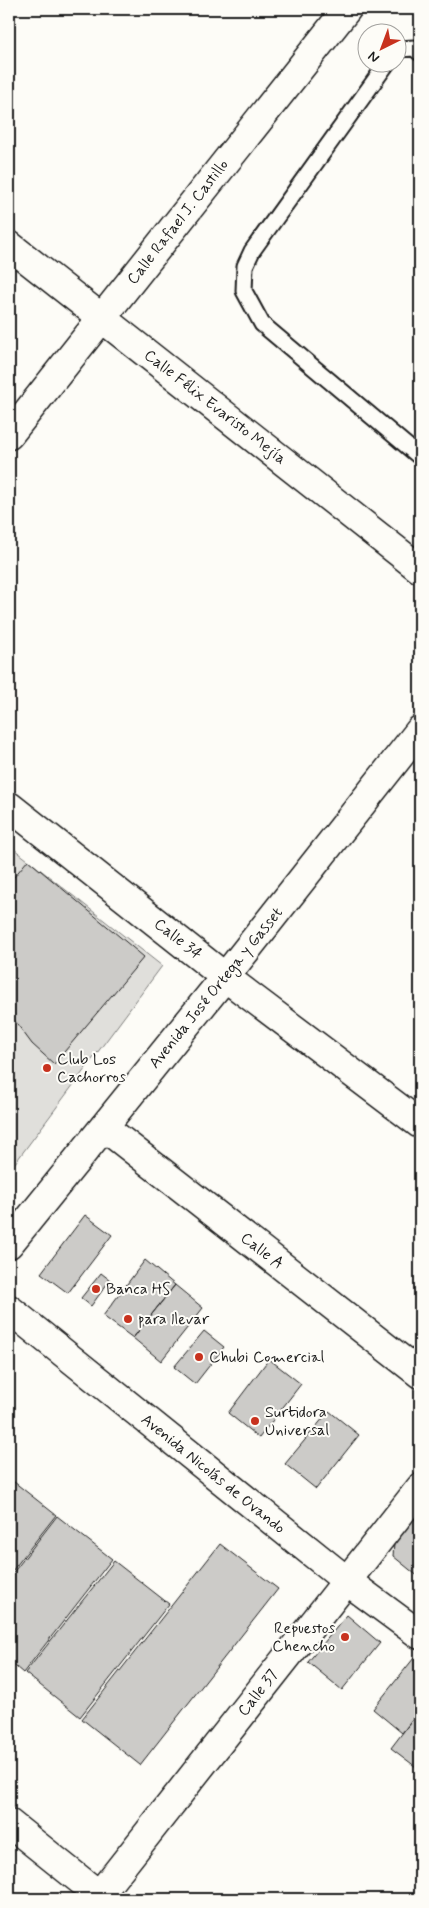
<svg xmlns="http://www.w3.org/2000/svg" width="429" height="1908" font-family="Mynerve,sans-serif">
	<rect width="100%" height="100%" fill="#fdfcf7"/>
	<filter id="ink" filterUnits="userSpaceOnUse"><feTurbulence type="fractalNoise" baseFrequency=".02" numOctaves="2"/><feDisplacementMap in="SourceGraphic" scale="10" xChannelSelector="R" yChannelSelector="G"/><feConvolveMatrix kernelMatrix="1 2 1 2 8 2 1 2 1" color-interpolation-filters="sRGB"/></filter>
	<g filter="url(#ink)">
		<path fill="#e0dfdb" stroke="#7e7e7c" d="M 9,845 L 162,966 L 9,1171 Z"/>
		<path fill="#cccbc8" stroke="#1c1c1c" d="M 28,860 L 144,957 L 54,1064 L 32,1044 L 9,1013 L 9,883 Z
			M 85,1215 L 112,1235 L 68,1293 L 41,1273 Z
			M 145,1260 L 175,1285 L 133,1338 L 103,1316 Z
			M 101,1273 L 110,1280 L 91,1306 L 81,1298 Z
			M 175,1285 L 203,1308 L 161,1361 L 133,1338 Z
			M 204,1331 L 224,1347 L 195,1384 L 174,1367 Z
			M 269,1359 L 301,1384 L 259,1438 L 228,1413 Z
			M 329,1411 L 359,1435 L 316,1489 L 285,1464 Z
			M 9,1478 L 56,1515 L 9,1575 Z
			M 420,1512 L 420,1578 L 393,1556 L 394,1544 Z
			M 57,1516 L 112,1559 L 23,1673 L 9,1661 L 9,1578 Z
			M 220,1544 L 278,1589 L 140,1765 L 82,1719 Z
			M 114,1561 L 169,1604 L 80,1717 L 25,1673 Z
			M 347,1615 L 380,1643 L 342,1690 L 308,1662 Z
			M 414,1658 L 420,1663 L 420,1710 L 402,1733 L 373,1709 Z
			M 420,1710 L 420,1770 L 391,1748 Z"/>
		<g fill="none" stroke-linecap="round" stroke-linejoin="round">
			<defs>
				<path id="lane" d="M 396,53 L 400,49 L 414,48 L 420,53
					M 388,62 L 252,251 L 245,266 L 244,291 L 262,324 L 420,457"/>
				<path id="street" d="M 9,245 L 420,569
					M 9,435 L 347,9
					M 9,806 L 225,977 L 420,1124
					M 104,1127 L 420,1374
					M 9,1823 L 99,1895
					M 96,1899 L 420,1488"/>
				<path id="secondary" d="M 9,1244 L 225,977 L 420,730
					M 9,1309 L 347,1581 L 420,1635"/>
			</defs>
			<use href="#lane" stroke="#1c1c1c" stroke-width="19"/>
			<use href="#street" stroke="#1c1c1c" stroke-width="31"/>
			<use href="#secondary" stroke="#1c1c1c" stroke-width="31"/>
			<use href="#lane" stroke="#fdfcf7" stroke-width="15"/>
			<use href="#street" stroke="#fdfcf7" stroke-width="28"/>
			<use href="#secondary" stroke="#fdfcf7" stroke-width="28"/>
		</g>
	</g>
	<g fill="#c8321e" stroke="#fdfcf7" stroke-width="2">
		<circle cx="47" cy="1068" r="5"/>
		<circle cx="96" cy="1289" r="5"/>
		<circle cx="128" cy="1319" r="5"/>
		<circle cx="199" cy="1357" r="5"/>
		<circle cx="255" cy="1421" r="5"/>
		<circle cx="345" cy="1637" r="5"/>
	</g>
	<g text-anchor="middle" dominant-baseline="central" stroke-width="4" stroke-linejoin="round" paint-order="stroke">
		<g font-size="16" fill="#1c1c1c" stroke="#fdfcf7">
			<text transform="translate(178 222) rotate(-52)">Calle Rafael J. Castillo</text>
			<text transform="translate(215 407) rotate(38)">Calle Félix Evaristo Mejía</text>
			<text transform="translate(178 939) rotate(38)">Calle 34</text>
			<text transform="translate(216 988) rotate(-51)">Avenida José Ortega y Gasset</text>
			<text transform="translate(262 1251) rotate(38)">Calle A</text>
			<text transform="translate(213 1474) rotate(39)">Avenida Nicolás de Ovando</text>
			<text transform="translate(258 1693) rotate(-52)">Calle 37</text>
		</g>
		<g font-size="16" fill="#1c1c1c" stroke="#fdfcf7" text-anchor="start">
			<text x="57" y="1059">Club Los<tspan x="57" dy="18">Cachorros</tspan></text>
			<text x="106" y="1289">Banca HS</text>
			<text x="138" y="1319">para llevar</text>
			<text x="209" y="1357">Chubi Comercial</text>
			<text x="265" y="1412">Surtidora<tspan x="265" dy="18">Universal</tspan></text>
			<text x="335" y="1628" text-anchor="end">Repuestos<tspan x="335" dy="18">Chencho</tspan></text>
		</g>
	</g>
	<rect width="429" height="1908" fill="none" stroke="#fdfcf7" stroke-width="30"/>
	<rect x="15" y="15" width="399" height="1878" fill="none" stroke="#1c1c1c" stroke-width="2" filter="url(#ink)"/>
	<g transform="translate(382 48) rotate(222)"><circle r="24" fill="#fdfcf7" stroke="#a3a29f"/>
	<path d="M0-4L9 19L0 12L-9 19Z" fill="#c8321e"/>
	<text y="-8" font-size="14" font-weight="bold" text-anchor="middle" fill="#1c1c1c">N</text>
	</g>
</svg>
